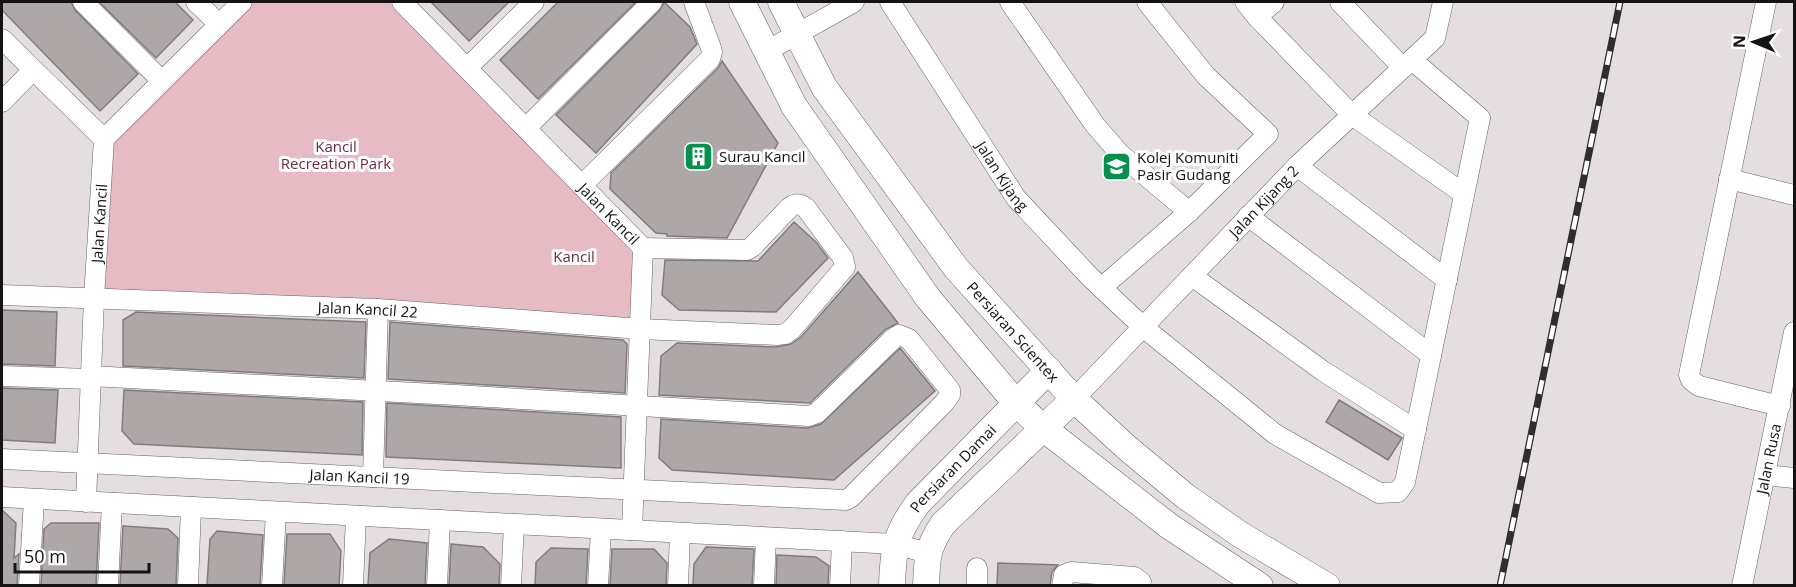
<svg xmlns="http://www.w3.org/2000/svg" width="1796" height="587" font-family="'Open Sans',sans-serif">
	<rect width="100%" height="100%" fill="#e5dee0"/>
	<path fill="#e7bbc4" d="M 242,2 L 402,2 L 643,248 L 642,329 L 100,297 L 112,141 Z"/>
	<path fill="#aea7a8" stroke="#817b7c" stroke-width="1.5" d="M 2,2 L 71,2 L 75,10 L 138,74 L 100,111 L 2,10 Z
		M 99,2 L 175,2 L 193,20 L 156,58 Z
		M 431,2 L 509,2 L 469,41 Z
		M 558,2 L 636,2 L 538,99 L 500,60 Z
		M 664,2 L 690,27 L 697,44 L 596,153 L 556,115 L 660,10 Z
		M 722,61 L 778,143 L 727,238 L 667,236 L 667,234 L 656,233 L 610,189 L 611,173 L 718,68 Z
		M 794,222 L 816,242 L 828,258 L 776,312 L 679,310 L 662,295 L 665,260 L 758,261 Z
		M 858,272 L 898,323 L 886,329 L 810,403 L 659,395 L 661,356 L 677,343 L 776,347 L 791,344 L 801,337 Z
		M 2,310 L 57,312 L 55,366 L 2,364 Z
		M 136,312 L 366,322 L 364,378 L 123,366 L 123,320 Z
		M 390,322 L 623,340 L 627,344 L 625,393 L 388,379 Z
		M 900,348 L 935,391 L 834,480 L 672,470 L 659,458 L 661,419 L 808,428 L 821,424 Z
		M 2,388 L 58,390 L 55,443 L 2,440 Z
		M 124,390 L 363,402 L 362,455 L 134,444 L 122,431 Z
		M 1339,400 L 1402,438 L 1388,460 L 1326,422 Z
		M 387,403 L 621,417 L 621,468 L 386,457 Z
		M 2,510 L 16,523 L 14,558 L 19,554 L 17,585 L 2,585 Z
		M 51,523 L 99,523 L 96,585 L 41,585 L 44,529 Z
		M 123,526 L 168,529 L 178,538 L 176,585 L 120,585 Z
		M 217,531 L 263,535 L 260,585 L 207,585 L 210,539 Z
		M 287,534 L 330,534 L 341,551 L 339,585 L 284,585 Z
		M 389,539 L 427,543 L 425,585 L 368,585 L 370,553 Z
		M 451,544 L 483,547 L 500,564 L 499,585 L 449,585 Z
		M 706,547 L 754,549 L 752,585 L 693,585 L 694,564 Z
		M 551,548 L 588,549 L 586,585 L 535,585 L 536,562 Z
		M 612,549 L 654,549 L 667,563 L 666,585 L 610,585 Z
		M 777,555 L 816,557 L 829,566 L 828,585 L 776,585 Z
		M 998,563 L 1058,565 L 1052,572 L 1050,585 L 997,585 Z"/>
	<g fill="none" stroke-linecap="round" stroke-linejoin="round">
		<defs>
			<g id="minor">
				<path d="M 83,2 L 162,81"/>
				<path d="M 196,2 L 219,24"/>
				<path id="s1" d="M 402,2 L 643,248 L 632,530"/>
				<path id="s2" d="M 890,2 L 1016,198 L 1090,277 L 1143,327 L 1275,434 L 1379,493 L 1398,492 L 1405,482 L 1480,118 L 1412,60"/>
				<path d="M 1010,2 L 1095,125 L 1120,154 L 1189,212"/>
				<path d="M 1245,2 L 1257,17 L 1352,115 L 1464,194"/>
				<path d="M 1340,2 L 1403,68"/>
				<path d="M 1766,2 L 1689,375 L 1691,380 L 1699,386 L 1780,406"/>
				<path d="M 1257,17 L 1274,2"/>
				<path d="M 2,39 L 104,139"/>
				<path d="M 765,52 L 854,2"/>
				<path d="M 467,68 L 534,2"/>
				<path d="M 2,102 L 33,70"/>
				<path d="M 526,128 L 652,2"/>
				<path d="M 1297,166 L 1447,280"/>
				<path d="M 1729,179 L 1794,195"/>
				<path d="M 582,185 L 710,59 L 712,52 L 711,48 L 694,2"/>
				<path d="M 1248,216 L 1431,355"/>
				<path d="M 1192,276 L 1323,371 L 1416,430"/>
				<path d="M 1101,288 L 1189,212 L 1268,134 L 1206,76 L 1147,2"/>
				<path id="s3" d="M 2,295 L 378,309 L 641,329 L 777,335 L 785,334 L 792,329 L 845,267 L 843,258 L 806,208 C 800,203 796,203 790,207 L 752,247 L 747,250 L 643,248"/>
				<path d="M 2,376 L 90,379"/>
				<path id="s4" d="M 1074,399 L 1297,166 L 1435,38 L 1443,2"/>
				<path id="s5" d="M 2,459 L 846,500 L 851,497 L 944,403 L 950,395 L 950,390 L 909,339 L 899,335 L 894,338 L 817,413 L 809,416 L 455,395 L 90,376"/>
				<path d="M 1765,475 L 1794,478"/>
				<path d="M 373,477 L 378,309"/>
				<path d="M 2,497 L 895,544 L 928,553"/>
				<path id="s6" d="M 86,502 L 94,298 L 104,139 L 242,2"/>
				<path d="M 29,586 L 34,499"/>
				<path d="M 108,586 L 112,503"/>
				<path d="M 188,586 L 191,507"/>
				<path d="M 272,586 L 276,512"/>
				<path d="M 353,586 L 356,516"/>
				<path d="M 437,586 L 440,520"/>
				<path d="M 511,586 L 514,524"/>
				<path d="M 598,586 L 601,529"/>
				<path d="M 678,586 L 680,533"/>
				<path d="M 764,586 L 766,538"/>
				<path d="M 840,586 L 842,541"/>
				<path d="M 977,586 L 977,568"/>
				<path d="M 1062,586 L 1064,575 L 1071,572 L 1134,577 L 1141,582 L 1142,586"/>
				<path id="s7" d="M 1742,586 L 1794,332"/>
			</g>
			<g id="major">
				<path d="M 742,2 L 794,106 L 928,298 L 1015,402 L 1043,428 L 1169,526 L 1260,586"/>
				<path id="s8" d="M 781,2 L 824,87 L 956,268 L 1074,399 L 1126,447 L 1185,496 L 1241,535 L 1327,586"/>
				<path id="s9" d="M 892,586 C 893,548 896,533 918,503 L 1049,370"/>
				<path d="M 926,586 C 927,558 927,548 943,524 L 1074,399"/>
			</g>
		</defs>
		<use href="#minor" stroke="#666061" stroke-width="21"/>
		<use href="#major" stroke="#666061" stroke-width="27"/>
		<use href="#minor" stroke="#fff" stroke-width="20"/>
		<use href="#major" stroke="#fff" stroke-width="26"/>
		<defs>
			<path id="rail" d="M 1500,586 L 1620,2"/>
		</defs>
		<use href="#rail" stroke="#302d2d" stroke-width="7"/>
		<use href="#rail" stroke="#fff" stroke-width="4.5" stroke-dasharray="14" stroke-linecap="butt"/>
	</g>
	<defs>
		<symbol id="building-square" viewBox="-11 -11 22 22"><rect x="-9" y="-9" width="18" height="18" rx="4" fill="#05904f" stroke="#fff"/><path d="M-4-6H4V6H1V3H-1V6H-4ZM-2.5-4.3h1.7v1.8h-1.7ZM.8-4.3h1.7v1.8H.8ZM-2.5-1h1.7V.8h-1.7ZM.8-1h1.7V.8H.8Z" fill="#fff"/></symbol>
		<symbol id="university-square" viewBox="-11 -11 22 22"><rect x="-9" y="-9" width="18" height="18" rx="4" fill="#05904f" stroke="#fff"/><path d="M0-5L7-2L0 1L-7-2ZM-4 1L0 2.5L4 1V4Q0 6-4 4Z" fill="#fff"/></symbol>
	</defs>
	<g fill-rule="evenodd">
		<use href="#building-square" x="682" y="140" width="33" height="33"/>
		<use href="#university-square" x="1100" y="150" width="33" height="33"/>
	</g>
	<g text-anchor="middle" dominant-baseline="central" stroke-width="6" stroke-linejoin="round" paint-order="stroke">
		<g font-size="15" fill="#6d2c40" stroke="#fff">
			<text x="336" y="146">Kancil<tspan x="336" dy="17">Recreation Park</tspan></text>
			<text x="574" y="256">Kancil</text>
		</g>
		<g font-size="15" fill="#141212" stroke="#fff" text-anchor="start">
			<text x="719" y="156">Surau Kancil</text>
			<text x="1137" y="157">Kolej Komuniti<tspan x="1137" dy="17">Pasir Gudang</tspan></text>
		</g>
		<g font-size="15" fill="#141212" stroke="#fff">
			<text stroke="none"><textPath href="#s2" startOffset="207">Jalan Kijang</textPath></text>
			<text stroke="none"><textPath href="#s4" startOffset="274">Jalan Kijang 2</textPath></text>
			<text stroke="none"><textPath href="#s1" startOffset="296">Jalan Kancil</textPath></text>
			<text stroke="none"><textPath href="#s6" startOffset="279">Jalan Kancil</textPath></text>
			<text stroke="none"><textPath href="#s3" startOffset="366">Jalan Kancil 22</textPath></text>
			<text stroke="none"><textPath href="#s8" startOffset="405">Persiaran Scientex</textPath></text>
			<text stroke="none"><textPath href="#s7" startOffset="130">Jalan Rusa</textPath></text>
			<text stroke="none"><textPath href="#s9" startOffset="138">Persiaran Damai</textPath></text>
			<text stroke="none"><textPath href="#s5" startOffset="358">Jalan Kancil 19</textPath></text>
		</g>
	</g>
	<rect width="1796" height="587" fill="none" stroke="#141212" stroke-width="6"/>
	<g transform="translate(1754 42) rotate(272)" stroke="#ffffff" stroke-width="4.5" paint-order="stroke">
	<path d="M0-4.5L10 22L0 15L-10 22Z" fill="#141212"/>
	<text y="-9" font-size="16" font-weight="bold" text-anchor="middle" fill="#141212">N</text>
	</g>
	<path d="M15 563v9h134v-9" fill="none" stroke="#141212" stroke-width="3"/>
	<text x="24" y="563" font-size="18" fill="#141212" stroke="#ffffff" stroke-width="4.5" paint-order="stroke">50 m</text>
</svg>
